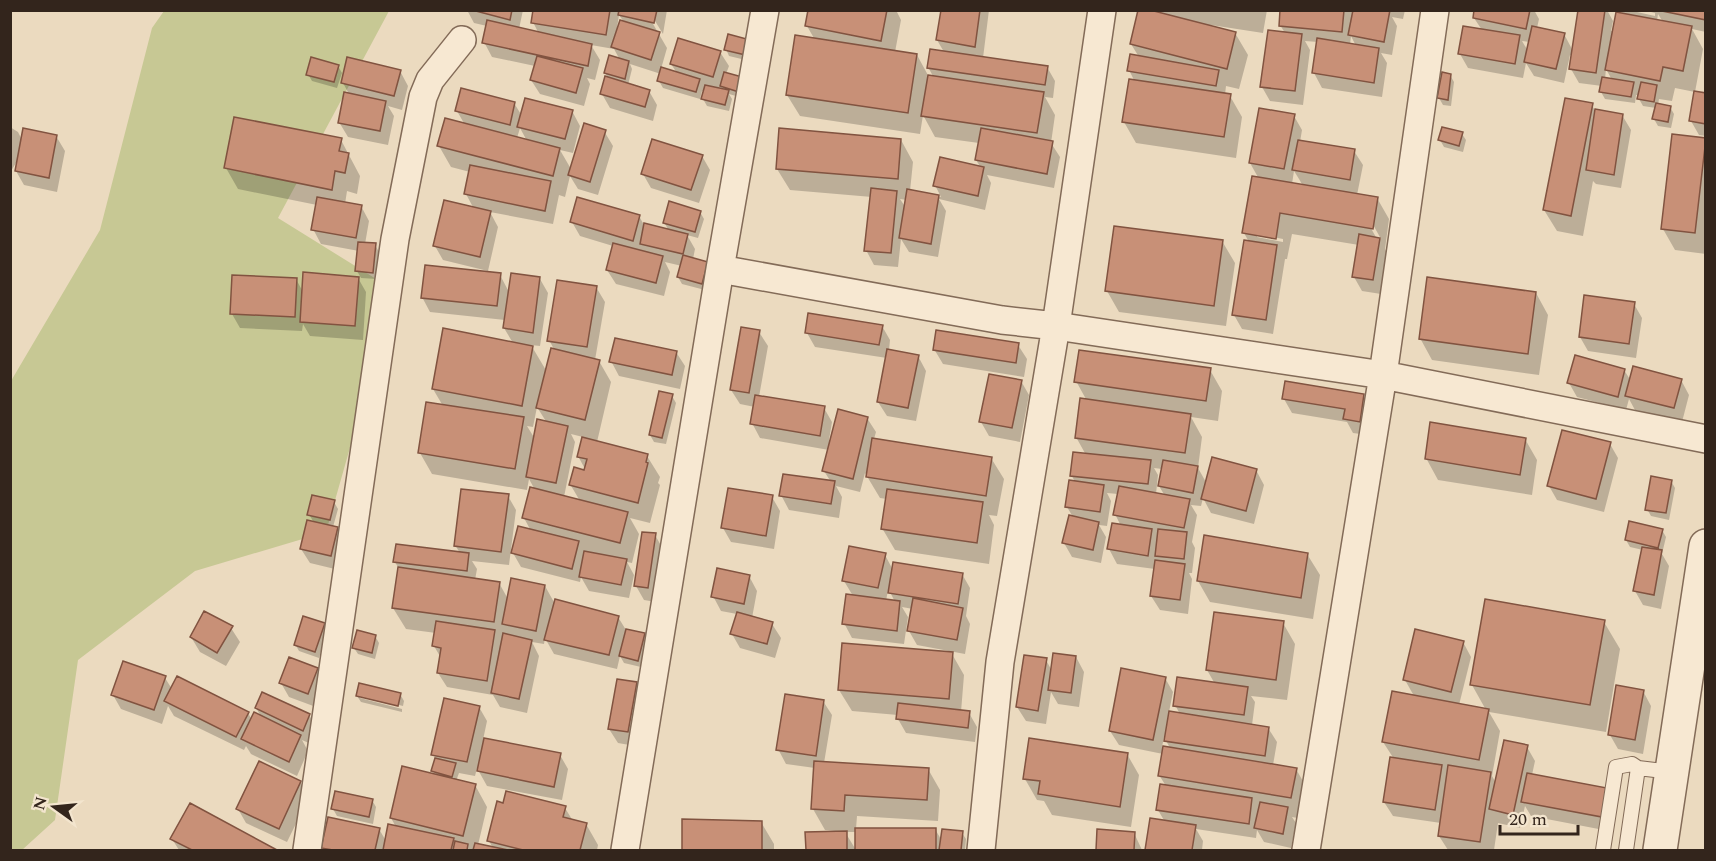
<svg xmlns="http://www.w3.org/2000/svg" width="1716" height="861" font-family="Spectral,serif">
	<rect width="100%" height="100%" fill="#ebdabf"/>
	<path fill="#c7c894" d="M 164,11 L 389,11 L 278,218 L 381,282 L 361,409 L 326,532 L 195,571 L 78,660 L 55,820 L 22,850 L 11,850 L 11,381 L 100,230 L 152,28 Z"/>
	<path fill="#0003" fill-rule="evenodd" d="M 467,10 L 523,10 L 519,29 L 539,34 L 533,22 L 535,10 L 618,10 L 620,14 L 621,10 L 667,10 L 663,34 L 652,16 L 649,17 L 667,48 L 661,69 L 677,73 L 671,64 L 720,52 L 729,66 L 726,74 L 746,99 L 729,94 L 732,99 L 729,111 L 707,106 L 703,99 L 705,92 L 702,91 L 700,99 L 663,88 L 659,81 L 661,74 L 630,64 L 632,69 L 628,85 L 649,91 L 657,105 L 653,121 L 610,108 L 602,94 L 609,79 L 605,73 L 620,60 L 614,49 L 591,45 L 600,60 L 595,80 L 587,78 L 590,84 L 584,106 L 540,94 L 531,80 L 535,66 L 492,57 L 484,42 L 487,26 L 474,23 ZM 619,15 L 624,22 L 619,28 L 617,28 Z
		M 810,10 L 896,10 L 901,20 L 895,52 L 917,55 L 929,77 L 934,78 L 928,67 L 944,52 L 937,40 L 942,10 L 989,10 L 983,58 L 1047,67 L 1055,81 L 1053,98 L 1045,97 L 1055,115 L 1051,143 L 1060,157 L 1054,188 L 987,175 L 991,183 L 985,210 L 939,199 L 946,211 L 938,257 L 909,252 L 901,239 L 898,267 L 874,265 L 866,250 L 872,197 L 790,190 L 777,169 L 901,140 L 913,162 L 910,191 L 941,197 L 935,185 L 981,168 L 976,160 L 979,143 L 935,137 L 923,115 L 920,134 L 800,116 L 787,95 L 815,40 L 807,26 ZM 900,199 L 907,200 L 906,208 Z
		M 1150,10 L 1267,10 L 1263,33 L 1211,25 L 1210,27 L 1235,33 L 1248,55 L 1239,89 L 1226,86 L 1225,95 L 1230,96 L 1242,117 L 1236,158 L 1136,143 L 1124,122 L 1135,82 L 1129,70 L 1139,57 L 1131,44 Z
		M 1282,10 L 1405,10 L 1403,19 L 1392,17 L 1397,26 L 1392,55 L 1381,53 L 1387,63 L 1382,97 L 1322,88 L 1314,73 L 1318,42 L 1305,41 L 1310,50 L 1303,105 L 1270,101 L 1262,87 L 1285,33 L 1280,25 ZM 1351,36 L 1356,46 L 1350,45 Z
		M 1476,10 L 1534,10 L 1539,19 L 1537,28 L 1564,34 L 1573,51 L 1579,10 L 1607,10 L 1613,21 L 1611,31 L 1614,31 L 1617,13 L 1614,10 L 1628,10 L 1655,16 L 1655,13 L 1643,10 L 1706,10 L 1706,32 L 1692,29 L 1703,49 L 1695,92 L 1675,88 L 1672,101 L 1659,99 L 1658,105 L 1670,107 L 1674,114 L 1671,128 L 1658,126 L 1654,119 L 1656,108 L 1643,106 L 1639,99 L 1640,95 L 1636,95 L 1635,103 L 1605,99 L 1601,92 L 1602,86 L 1579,83 L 1571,69 L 1573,56 L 1570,55 L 1564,83 L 1534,76 L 1526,63 L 1523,78 L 1468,68 L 1460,54 L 1482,30 L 1474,18 ZM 1658,14 L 1663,22 L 1657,21 ZM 1522,41 L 1530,42 L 1528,51 ZM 1606,69 L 1612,80 L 1605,79 Z
		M 729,36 L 754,62 L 729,56 L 726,49 Z
		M 338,66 L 342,73 L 337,88 L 312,81 L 308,74 Z
		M 400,71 L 408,86 L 402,110 L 388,106 L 394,116 L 388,145 L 348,137 L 339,122 L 349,94 L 343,83 Z
		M 1450,75 L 1454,82 L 1451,106 L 1443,105 L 1439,98 Z
		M 1706,95 L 1706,136 L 1699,135 L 1691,121 Z
		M 514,103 L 522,116 L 572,111 L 580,126 L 573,153 L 560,150 L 571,169 L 604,131 L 613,146 L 598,195 L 578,189 L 570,176 L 565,197 L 559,195 L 553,224 L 490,212 L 498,227 L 488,271 L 443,260 L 435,246 L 474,209 L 466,194 L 470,172 L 451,167 L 439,146 L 465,125 L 457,111 ZM 520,128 L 527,141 L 517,138 Z
		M 1592,105 L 1595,111 L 1622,115 L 1631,130 L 1621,188 L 1596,184 L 1593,181 L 1583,236 L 1557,231 L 1544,210 Z
		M 1294,116 L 1302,130 L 1300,142 L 1354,151 L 1363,165 L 1357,195 L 1377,198 L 1389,219 L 1385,249 L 1387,253 L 1381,294 L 1362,291 L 1354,277 L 1359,245 L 1292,234 L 1287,259 L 1285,259 L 1273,334 L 1242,329 L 1234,315 L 1249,242 L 1244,233 L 1259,179 L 1250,163 ZM 1294,171 L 1299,179 L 1303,186 L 1292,184 ZM 1371,221 L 1381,239 L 1377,239 L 1368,223 ZM 1257,234 L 1283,239 L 1283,242 L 1257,237 Z
		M 10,127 L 18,132 L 22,140 L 56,136 L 65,151 L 57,192 L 24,185 L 16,171 L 19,158 L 11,171 Z
		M 1462,134 L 1466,140 L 1463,152 L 1444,147 L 1440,140 Z
		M 341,140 L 360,176 L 357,194 L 347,191 L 345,204 L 361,206 L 369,221 L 365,244 L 375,245 L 379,252 L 377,279 L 361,278 L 357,271 L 359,251 L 321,244 L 313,229 L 317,205 L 238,189 L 226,168 Z
		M 1706,140 L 1706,254 L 1675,250 L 1663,229 Z
		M 702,156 L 710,170 L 699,203 L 651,188 L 643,174 Z
		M 700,212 L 704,219 L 698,238 L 687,235 L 695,249 L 693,259 L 707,263 L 705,290 L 682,284 L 678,277 L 682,266 L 665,262 L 670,272 L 664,296 L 616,284 L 607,270 L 613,246 L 580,236 L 572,222 L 639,216 L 644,225 L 669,231 L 664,222 Z
		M 1222,241 L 1235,263 L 1226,326 L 1119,312 L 1107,291 Z
		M 500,275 L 509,292 L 540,279 L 548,293 L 540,346 L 531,345 L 547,372 L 555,351 L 549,340 L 596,287 L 605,302 L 595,360 L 599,361 L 611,382 L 597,442 L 647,456 L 660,477 L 658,483 L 660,485 L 650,523 L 630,518 L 639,534 L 632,563 L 627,562 L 634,575 L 629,598 L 589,591 L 581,577 L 580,582 L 521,567 L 513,553 L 531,531 L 524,518 L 535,490 L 529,479 L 527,490 L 432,474 L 420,453 L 443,406 L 433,389 L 513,343 L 504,328 L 505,320 L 430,312 L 422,297 ZM 537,407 L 547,423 L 535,439 L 527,426 L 533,427 ZM 571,434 L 583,437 L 578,456 L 585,469 L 585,472 L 570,484 L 580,501 L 564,497 L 575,442 Z
		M 358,278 L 366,292 L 363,340 L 310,336 L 303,324 L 302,331 L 240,328 L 232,314 L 296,279 L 303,292 Z
		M 1536,293 L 1548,315 L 1539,375 L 1432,360 L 1420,338 Z
		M 1634,304 L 1642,318 L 1636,358 L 1588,351 L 1580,337 Z
		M 882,326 L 890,340 L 889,350 L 918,356 L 926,371 L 916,421 L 887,416 L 878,402 L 887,358 L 815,347 L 807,333 Z
		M 759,332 L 768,346 L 759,397 L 824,408 L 832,422 L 829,440 L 832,441 L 867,418 L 876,432 L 874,439 L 991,458 L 1004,479 L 997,516 L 989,515 L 994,525 L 989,564 L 895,550 L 882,528 L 887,499 L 880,498 L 865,473 L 860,492 L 836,486 L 842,497 L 839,518 L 789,510 L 781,495 L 831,482 L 824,471 L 829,450 L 760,438 L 752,423 L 755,407 L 740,404 L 731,390 Z
		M 1018,345 L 1027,359 L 1024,377 L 943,364 L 934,349 Z
		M 676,352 L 685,366 L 680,389 L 619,376 L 611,361 Z
		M 1210,370 L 1222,391 L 1218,421 L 1191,417 L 1202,437 L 1198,468 L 1207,484 L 1256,470 L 1264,485 L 1254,524 L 1211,513 L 1203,498 L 1201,506 L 1191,505 L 1197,515 L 1192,542 L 1195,548 L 1192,573 L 1189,573 L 1192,579 L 1188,614 L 1160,610 L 1151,596 L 1155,569 L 1117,564 L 1109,549 L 1121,526 L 1115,514 L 1118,494 L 1107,493 L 1111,501 L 1107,526 L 1099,525 L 1106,537 L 1101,563 L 1072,557 L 1064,543 L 1073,517 L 1067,507 L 1075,482 L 1072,476 L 1086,455 L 1076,437 L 1087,401 L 1076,381 ZM 1154,468 L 1162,469 L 1159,486 L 1165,496 L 1156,494 L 1158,475 Z
		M 1624,370 L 1631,381 L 1681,380 L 1689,395 L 1682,422 L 1635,410 L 1629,399 L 1626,410 L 1577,397 L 1569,383 Z
		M 1021,381 L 1029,395 L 1020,442 L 989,436 L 981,422 Z
		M 1363,395 L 1372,409 L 1368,435 L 1353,433 L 1347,422 L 1292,413 L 1284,399 Z
		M 672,396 L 676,403 L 666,444 L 654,442 L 650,435 Z
		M 1525,439 L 1537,460 L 1532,495 L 1438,480 L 1426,458 Z
		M 1610,444 L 1618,458 L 1604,512 L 1557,500 L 1549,486 Z
		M 1671,481 L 1675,488 L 1669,520 L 1651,516 L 1647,509 Z
		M 508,496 L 516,510 L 509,565 L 472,561 L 477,569 L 475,580 L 499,583 L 508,599 L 545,586 L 555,604 L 618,617 L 626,630 L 644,635 L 648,641 L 641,667 L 624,663 L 620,656 L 617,669 L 554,654 L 545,638 L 544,644 L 532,642 L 539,656 L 527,713 L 500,707 L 493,695 L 447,687 L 438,673 L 441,658 L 434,646 L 436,633 L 406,629 L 393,608 L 399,569 L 395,562 L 460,553 L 455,545 Z
		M 772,497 L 780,511 L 774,549 L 731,542 L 723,528 Z
		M 334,502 L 338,509 L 333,527 L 337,528 L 345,542 L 339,570 L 310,563 L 301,549 L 314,523 L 309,514 Z
		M 1662,530 L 1666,537 L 1662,554 L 1669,566 L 1661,609 L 1643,605 L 1635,591 L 1643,550 L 1630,547 L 1626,540 Z
		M 655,535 L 663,549 L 656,602 L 644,600 L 636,586 Z
		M 1307,554 L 1320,575 L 1313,619 L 1210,602 L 1198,581 Z
		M 885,555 L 893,570 L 962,574 L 970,588 L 966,616 L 970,624 L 965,654 L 917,645 L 909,631 L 913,609 L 902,607 L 908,617 L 904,644 L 852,638 L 844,623 L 853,596 L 844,581 ZM 888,590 L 891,594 L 895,602 L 886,601 Z
		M 749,576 L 757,591 L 752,618 L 772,624 L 781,638 L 775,658 L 740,648 L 732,634 L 737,614 L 721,611 L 713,596 Z
		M 1215,614 L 1283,623 L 1295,644 L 1287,700 L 1251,696 L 1255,702 L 1252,725 L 1268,728 L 1277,742 L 1273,765 L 1296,769 L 1308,790 L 1303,819 L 1292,817 L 1296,823 L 1291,848 L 1264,842 L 1257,830 L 1256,838 L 1196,829 L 1203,841 L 1202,850 L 1147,850 L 1151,820 L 1165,822 L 1158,810 L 1166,786 L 1159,775 L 1163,754 L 1119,745 L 1110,731 L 1165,678 L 1173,692 L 1169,712 L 1180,714 L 1175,705 L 1215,684 L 1207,670 ZM 1164,737 L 1170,748 L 1162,747 Z
		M 1604,622 L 1620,649 L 1606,732 L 1489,712 L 1500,731 L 1492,776 L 1496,783 L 1527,747 L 1535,761 L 1532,775 L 1615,804 L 1609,831 L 1531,816 L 1525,806 L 1520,828 L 1498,823 L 1494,850 L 1448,850 L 1439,836 L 1441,823 L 1393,816 L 1384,802 L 1394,759 L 1383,742 L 1414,696 L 1405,680 L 1463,642 L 1471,657 L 1459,705 L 1486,710 L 1472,685 Z
		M 324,624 L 327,631 L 319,658 L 299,651 L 295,644 Z
		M 231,628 L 240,642 L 226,666 L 200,652 L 191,637 Z
		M 375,636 L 379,643 L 375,659 L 358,654 L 354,648 Z
		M 952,654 L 964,675 L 961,712 L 969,713 L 977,727 L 975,742 L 906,733 L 898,719 L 898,715 L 852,711 L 839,690 Z
		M 1076,657 L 1084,672 L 1079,707 L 1058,704 L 1051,692 L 1046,724 L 1026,721 L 1017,707 L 1046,660 L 1052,671 Z
		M 317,669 L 325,684 L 316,707 L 289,697 L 281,683 Z
		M 165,678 L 172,689 L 248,713 L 252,720 L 262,718 L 256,708 L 309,715 L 318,730 L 311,744 L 302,740 L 308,751 L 297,776 L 251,754 L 246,746 L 244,750 L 174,716 L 168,706 L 162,724 L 121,709 L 113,695 Z
		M 360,684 L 400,694 L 404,701 L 403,706 L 360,695 L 360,698 L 402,709 L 402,712 L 361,702 L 357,696 Z
		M 636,684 L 644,698 L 635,746 L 618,743 L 609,729 Z
		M 1643,691 L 1651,706 L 1643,754 L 1618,749 L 1610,735 Z
		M 823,701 L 832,715 L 824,763 L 928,769 L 940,790 L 938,821 L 857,816 L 856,829 L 935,829 L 942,841 L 962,833 L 966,839 L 965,850 L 807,850 L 807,834 L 835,833 L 835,831 L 825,830 L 813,809 L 815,768 L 786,764 L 778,749 ZM 845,832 L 856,832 L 856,850 Z
		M 479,707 L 487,721 L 483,740 L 560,755 L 568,769 L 562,800 L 487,786 L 477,768 L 475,776 L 459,773 L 456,781 L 475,785 L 487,807 L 478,845 L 493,848 L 489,841 L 565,808 L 573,821 L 586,824 L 598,845 L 597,850 L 324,850 L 323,848 L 379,829 L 386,841 L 396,827 L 391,818 L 435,776 L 433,771 L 436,759 L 433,754 Z
		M 1127,754 L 1139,775 L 1131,827 L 1052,815 L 1044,801 L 1037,800 L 1025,779 Z
		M 300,782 L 309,797 L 287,842 L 246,823 L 238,809 Z
		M 372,800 L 376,807 L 373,824 L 337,816 L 333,809 Z
		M 190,805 L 274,850 L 179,850 L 172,839 Z
		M 684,821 L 761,822 L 774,844 L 774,850 L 683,850 Z
		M 1099,831 L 1134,833 L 1142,850 L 1097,850 Z"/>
	<path fill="#c89077" stroke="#815340" stroke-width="1.5" d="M 472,10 L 512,10 L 510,20 Z
		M 533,10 L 610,10 L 606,35 L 531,23 Z
		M 619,10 L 657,10 L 654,23 L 618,15 Z
		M 808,10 L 887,10 L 881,41 L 805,26 Z
		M 941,10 L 980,10 L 975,47 L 936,40 Z
		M 1138,10 L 1150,10 L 1236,32 L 1227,69 L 1130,44 Z
		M 1280,10 L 1344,10 L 1342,32 L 1279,26 Z
		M 1353,10 L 1390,10 L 1384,42 L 1348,35 Z
		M 1474,10 L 1530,10 L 1526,29 L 1473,18 Z
		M 1578,10 L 1605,10 L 1596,73 L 1569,69 Z
		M 1657,10 L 1706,10 L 1706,20 Z
		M 1616,12 L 1692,26 L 1683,71 L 1663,67 L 1660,81 L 1605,70 Z
		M 487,20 L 592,44 L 588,66 L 482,43 Z
		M 620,20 L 660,32 L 651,60 L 611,47 Z
		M 1463,26 L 1520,35 L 1515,64 L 1458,54 Z
		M 1532,26 L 1565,33 L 1556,69 L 1524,62 Z
		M 1268,30 L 1302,34 L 1295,91 L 1260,87 Z
		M 728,34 L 754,41 L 750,56 L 724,50 Z
		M 795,35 L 917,54 L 908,113 L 786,95 Z
		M 678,38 L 721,51 L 713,77 L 670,64 Z
		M 1317,38 L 1379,48 L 1374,83 L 1312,73 Z
		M 930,49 L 1048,66 L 1045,85 L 927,68 Z
		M 1130,54 L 1219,70 L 1216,86 L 1127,71 Z
		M 609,55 L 629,61 L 625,79 L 604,73 Z
		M 537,56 L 583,68 L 576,93 L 530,80 Z
		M 311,57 L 339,65 L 334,82 L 306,75 Z
		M 347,57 L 401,70 L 394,96 L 341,83 Z
		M 661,67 L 700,79 L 696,92 L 657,81 Z
		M 724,72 L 746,78 L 742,93 L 720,86 Z
		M 1442,72 L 1451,74 L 1448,100 L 1437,98 Z
		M 928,75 L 1044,92 L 1037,133 L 921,116 Z
		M 605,76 L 650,90 L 645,107 L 600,94 Z
		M 1602,77 L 1634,82 L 1631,97 L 1599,92 Z
		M 1129,79 L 1231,94 L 1224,137 L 1122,122 Z
		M 1641,82 L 1657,85 L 1654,102 L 1637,99 Z
		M 705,85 L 729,90 L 725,105 L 701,99 Z
		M 461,88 L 515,102 L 510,125 L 455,111 Z
		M 1694,91 L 1706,93 L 1706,124 L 1689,121 Z
		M 344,92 L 386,101 L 380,131 L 338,123 Z
		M 525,98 L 573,110 L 565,139 L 517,127 Z
		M 1565,98 L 1593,103 L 1571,216 L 1543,210 Z
		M 1656,103 L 1671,106 L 1668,122 L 1652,119 Z
		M 1259,108 L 1295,114 L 1284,169 L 1249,163 Z
		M 1595,109 L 1623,114 L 1614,175 L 1586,170 Z
		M 234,117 L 342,138 L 339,151 L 349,153 L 345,173 L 335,171 L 332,190 L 224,168 Z
		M 445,118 L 560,148 L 553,176 L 437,146 Z
		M 584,123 L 606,130 L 590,182 L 568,175 Z
		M 1442,127 L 1463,132 L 1459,146 L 1438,140 Z
		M 23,128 L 57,135 L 49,178 L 15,171 Z
		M 779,128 L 901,139 L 898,179 L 776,169 Z
		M 981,128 L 1053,141 L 1047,174 L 975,160 Z
		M 1672,134 L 1706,138 L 1695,233 L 1661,229 Z
		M 652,139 L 703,155 L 691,190 L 641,174 Z
		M 1298,140 L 1355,149 L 1350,180 L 1292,170 Z
		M 940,157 L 984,167 L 978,196 L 933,186 Z
		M 470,165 L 551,181 L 545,211 L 464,194 Z
		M 1252,176 L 1378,197 L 1373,229 L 1280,213 L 1276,239 L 1242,233 Z
		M 871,188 L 897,191 L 891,253 L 864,251 Z
		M 907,189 L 939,195 L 931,244 L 899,238 Z
		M 317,197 L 362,205 L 356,238 L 311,230 Z
		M 577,197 L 640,215 L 633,241 L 570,222 Z
		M 444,200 L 491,211 L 480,257 L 433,246 Z
		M 669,201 L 701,211 L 695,232 L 663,223 Z
		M 644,223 L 688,234 L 683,254 L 640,244 Z
		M 1114,226 L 1223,240 L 1214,306 L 1105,291 Z
		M 1359,234 L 1380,238 L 1373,280 L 1352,277 Z
		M 1244,240 L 1277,245 L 1266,320 L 1232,315 Z
		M 358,242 L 376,243 L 373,273 L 355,271 Z
		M 613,243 L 663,256 L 656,283 L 606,270 Z
		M 683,255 L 708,262 L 702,284 L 677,277 Z
		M 425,265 L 501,273 L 497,306 L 421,298 Z
		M 303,272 L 359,277 L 355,326 L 300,322 Z
		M 511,273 L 540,277 L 533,333 L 503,328 Z
		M 232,275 L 297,278 L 295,317 L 230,314 Z
		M 1427,277 L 1536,292 L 1528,354 L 1419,339 Z
		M 557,280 L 597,286 L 587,347 L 547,341 Z
		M 1584,295 L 1635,302 L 1629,344 L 1579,337 Z
		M 808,313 L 883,325 L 879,345 L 805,333 Z
		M 741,327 L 760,330 L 749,393 L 730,390 Z
		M 443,328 L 533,346 L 522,406 L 432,389 Z
		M 936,330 L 1019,343 L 1016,363 L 933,350 Z
		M 615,338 L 677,351 L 672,375 L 609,362 Z
		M 551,348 L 600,360 L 585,420 L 536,408 Z
		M 887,349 L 919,355 L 908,408 L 877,402 Z
		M 1079,350 L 1211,368 L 1206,401 L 1074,382 Z
		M 1575,355 L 1625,369 L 1618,397 L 1567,383 Z
		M 1633,366 L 1682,379 L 1674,408 L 1625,396 Z
		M 989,374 L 1022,380 L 1012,428 L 979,422 Z
		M 1285,381 L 1364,394 L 1360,422 L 1343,419 L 1345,409 L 1282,399 Z
		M 659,391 L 673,394 L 662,438 L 649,435 Z
		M 755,395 L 825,406 L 820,436 L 750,424 Z
		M 1080,398 L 1191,414 L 1185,453 L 1075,438 Z
		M 426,402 L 524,417 L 515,469 L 418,453 Z
		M 838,409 L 868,417 L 853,479 L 822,471 Z
		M 537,419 L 568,426 L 556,483 L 526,477 Z
		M 1430,422 L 1526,438 L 1520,475 L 1425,459 Z
		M 1562,430 L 1611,442 L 1596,499 L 1547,486 Z
		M 582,437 L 648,454 L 646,462 L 648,463 L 638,503 L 569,485 L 574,467 L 584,470 L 587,459 L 577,457 Z
		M 872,438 L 992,457 L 986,496 L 866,477 Z
		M 1073,452 L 1151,460 L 1148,484 L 1070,476 Z
		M 1212,457 L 1257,469 L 1246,511 L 1201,499 Z
		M 1163,460 L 1198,466 L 1193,493 L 1158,486 Z
		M 783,474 L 835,481 L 831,504 L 779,496 Z
		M 1651,476 L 1672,480 L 1666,513 L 1645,510 Z
		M 1069,480 L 1104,485 L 1100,512 L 1065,507 Z
		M 1119,486 L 1190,499 L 1184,528 L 1113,515 Z
		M 530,487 L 628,512 L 620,543 L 522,518 Z
		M 728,488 L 773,495 L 766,536 L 721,528 Z
		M 461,489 L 509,494 L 501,552 L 454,546 Z
		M 887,489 L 983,502 L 977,543 L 881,529 Z
		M 312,495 L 335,500 L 330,520 L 307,515 Z
		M 1069,515 L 1099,522 L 1093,550 L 1062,543 Z
		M 307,520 L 338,527 L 331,556 L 300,549 Z
		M 1629,521 L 1663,529 L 1658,548 L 1625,540 Z
		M 1112,523 L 1152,529 L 1148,556 L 1107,549 Z
		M 518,526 L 579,541 L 572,569 L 511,553 Z
		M 1158,529 L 1187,532 L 1184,559 L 1155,556 Z
		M 642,532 L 656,533 L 648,588 L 634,586 Z
		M 1204,535 L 1308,553 L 1301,598 L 1197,581 Z
		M 396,544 L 469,553 L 467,571 L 393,562 Z
		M 849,546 L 886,553 L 878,588 L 842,581 Z
		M 1642,547 L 1662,550 L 1654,595 L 1633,591 Z
		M 584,551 L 627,559 L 621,585 L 579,577 Z
		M 1155,560 L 1185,564 L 1180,600 L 1150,596 Z
		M 893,562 L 963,573 L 958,604 L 888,593 Z
		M 398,567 L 500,582 L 494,622 L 392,608 Z
		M 717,568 L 750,575 L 744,604 L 711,597 Z
		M 511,578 L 545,585 L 536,631 L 502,624 Z
		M 846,594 L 900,601 L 897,631 L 842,624 Z
		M 913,598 L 963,608 L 957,640 L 907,631 Z
		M 555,599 L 619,616 L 609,655 L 544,640 Z
		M 1485,599 L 1605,620 L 1590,705 L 1470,685 Z
		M 204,611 L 233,626 L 217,653 L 190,637 Z
		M 737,612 L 773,622 L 767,644 L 730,634 Z
		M 1214,612 L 1284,621 L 1276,680 L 1206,670 Z
		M 303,616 L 325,623 L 315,652 L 294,645 Z
		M 436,621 L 495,630 L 487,681 L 437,673 L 441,648 L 432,646 Z
		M 626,629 L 645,633 L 638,661 L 619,656 Z
		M 1415,629 L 1464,641 L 1451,692 L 1403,680 Z
		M 357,630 L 376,635 L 372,653 L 352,648 Z
		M 503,633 L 532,640 L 519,699 L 491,693 Z
		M 842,643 L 953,652 L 949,699 L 838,690 Z
		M 1053,653 L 1076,656 L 1071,693 L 1048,690 Z
		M 1024,655 L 1047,658 L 1038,711 L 1016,707 Z
		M 289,657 L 318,668 L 308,694 L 279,683 Z
		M 123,661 L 166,676 L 154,710 L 111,695 Z
		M 1121,668 L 1166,677 L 1153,740 L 1109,731 Z
		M 177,676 L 249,712 L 236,737 L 164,701 Z
		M 1177,677 L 1248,687 L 1244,715 L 1173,706 Z
		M 617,679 L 637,682 L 628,732 L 608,729 Z
		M 359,683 L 401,693 L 398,706 L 356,696 Z
		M 1616,685 L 1644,690 L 1635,740 L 1608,735 Z
		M 1392,691 L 1489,709 L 1479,760 L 1382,742 Z
		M 262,692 L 310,714 L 303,731 L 255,708 Z
		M 785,694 L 824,700 L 816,756 L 776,750 Z
		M 444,698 L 480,706 L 467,762 L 431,755 Z
		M 898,703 L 970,711 L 968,728 L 896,719 Z
		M 1169,711 L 1269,727 L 1265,756 L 1164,741 Z
		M 254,712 L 301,735 L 289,762 L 241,739 Z
		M 484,738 L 561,753 L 554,787 L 477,771 Z
		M 1029,738 L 1128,753 L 1120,807 L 1038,794 L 1040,781 L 1023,779 Z
		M 1504,740 L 1528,745 L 1513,815 L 1489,809 Z
		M 1163,746 L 1297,768 L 1291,798 L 1158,776 Z
		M 1390,757 L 1442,765 L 1435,810 L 1383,802 Z
		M 435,758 L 456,763 L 452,777 L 431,771 Z
		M 259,761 L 301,781 L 279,829 L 236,809 Z
		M 814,761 L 929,768 L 927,800 L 845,795 L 844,811 L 811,809 Z
		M 1448,765 L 1491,772 L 1480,842 L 1438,836 Z
		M 402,766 L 476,784 L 463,836 L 390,818 Z
		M 1527,773 L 1607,788 L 1602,817 L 1521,802 Z
		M 1160,784 L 1252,798 L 1249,824 L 1156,810 Z
		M 335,791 L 373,799 L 369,817 L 331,809 Z
		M 506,791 L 566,806 L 563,817 L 587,823 L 580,850 L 523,850 L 487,841 L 497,801 L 503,803 Z
		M 1260,802 L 1288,807 L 1283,834 L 1254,828 Z
		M 190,803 L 277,850 L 192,850 L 170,839 Z
		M 328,817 L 380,828 L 375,850 L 333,850 L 321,848 Z
		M 1150,818 L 1196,825 L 1192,850 L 1145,850 Z
		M 682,819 L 762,821 L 762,850 L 682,850 Z
		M 388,824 L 454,838 L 451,850 L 383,850 Z
		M 855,828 L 936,828 L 936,850 L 855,850 Z
		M 942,829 L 963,831 L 961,850 L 939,850 Z
		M 1097,829 L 1135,832 L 1134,850 L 1096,850 Z
		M 847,831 L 847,850 L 806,850 L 805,832 Z
		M 455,841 L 468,844 L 467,850 L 453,850 Z
		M 475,843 L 508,850 L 473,850 Z"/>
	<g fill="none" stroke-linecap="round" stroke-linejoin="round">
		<defs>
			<path id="service" d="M 1603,850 L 1616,767 L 1632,764 L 1638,768 L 1672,772
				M 1626,850 L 1638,768"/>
			<path id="minor" d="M 720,269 L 1002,320 L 1056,326 L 1383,375 L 1706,439
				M 307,850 L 395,239 L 423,97 L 430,80 L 462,40
				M 625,850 L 720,269 L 765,10
				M 981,850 L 1000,662 L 1056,326 L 1102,10
				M 1306,850 L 1383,375 L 1435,10"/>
			<path id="tertiary" d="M 1660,850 L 1706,546"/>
		</defs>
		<use href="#service" stroke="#836b58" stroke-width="16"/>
		<use href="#minor" stroke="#836b58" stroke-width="30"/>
		<use href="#tertiary" stroke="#836b58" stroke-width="36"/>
		<use href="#service" stroke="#f7e8d2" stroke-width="14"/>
		<use href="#minor" stroke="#f7e8d2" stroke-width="27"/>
		<use href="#tertiary" stroke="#f7e8d2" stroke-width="33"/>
	</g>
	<rect width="1716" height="861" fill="none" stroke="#33251c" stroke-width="24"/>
	<g transform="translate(54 807) rotate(285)" stroke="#f3e5ce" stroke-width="4.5" paint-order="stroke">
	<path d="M0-4.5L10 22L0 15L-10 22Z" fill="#33251c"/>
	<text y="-9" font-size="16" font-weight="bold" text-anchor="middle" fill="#33251c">N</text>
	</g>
	<path d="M1500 825v9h78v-9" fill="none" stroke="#33251c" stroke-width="3"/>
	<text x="1509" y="825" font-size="18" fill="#33251c" stroke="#f3e5ce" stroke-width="4.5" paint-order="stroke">20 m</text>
</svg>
